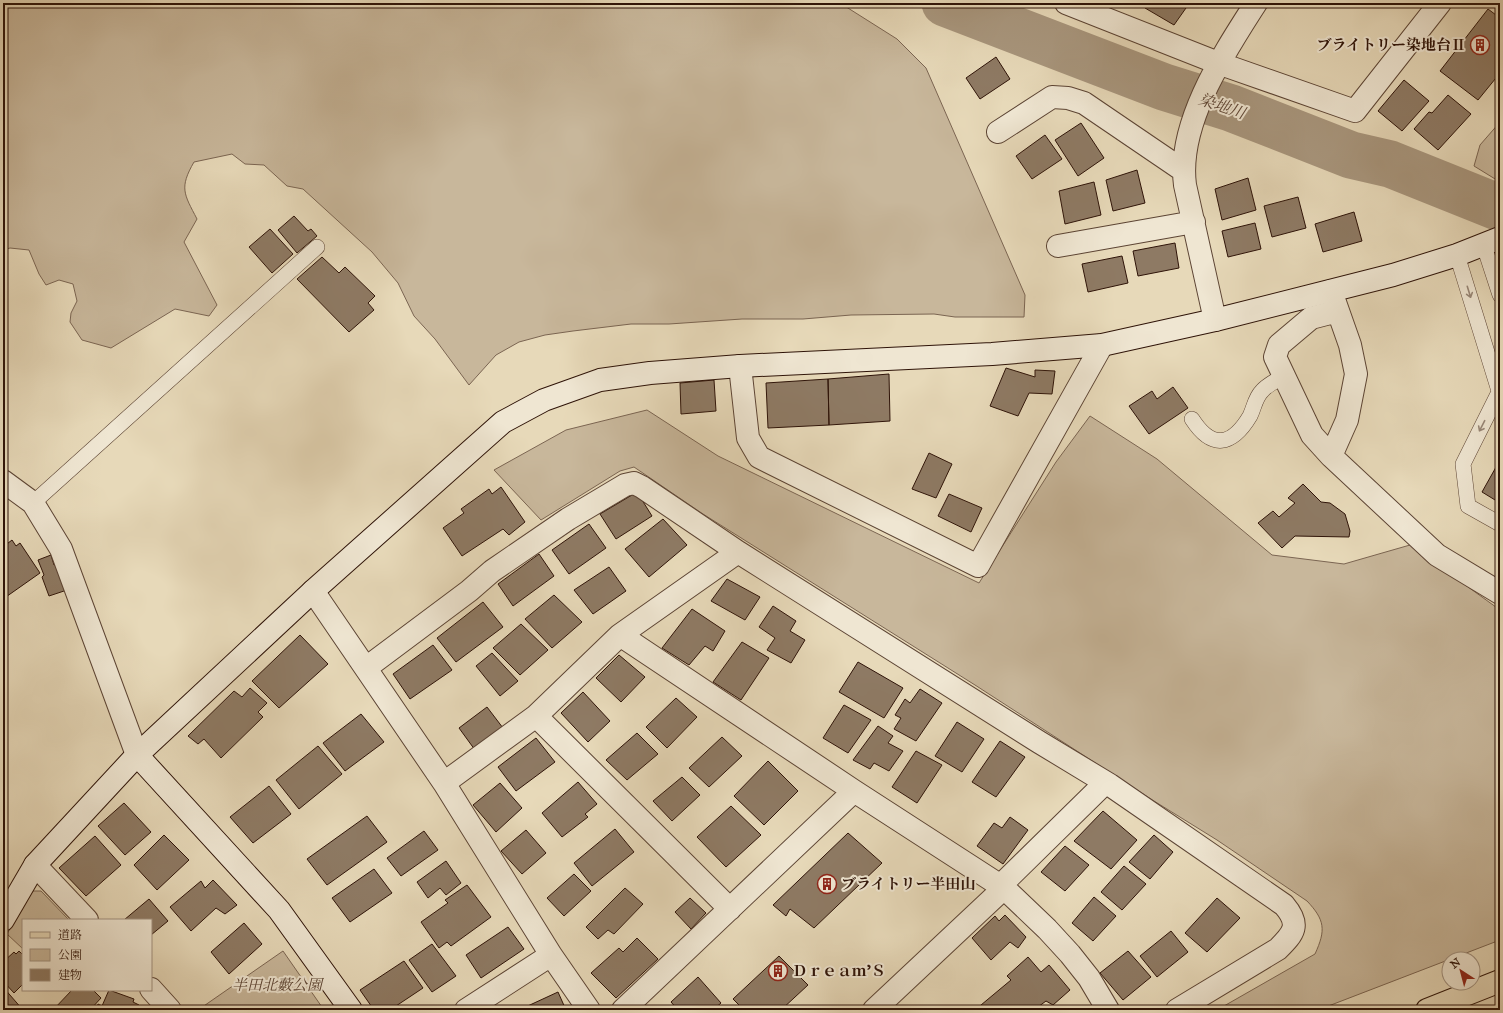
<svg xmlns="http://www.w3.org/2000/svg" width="1503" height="1013" font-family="'IM FELL Great Primer','Noto Serif JP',serif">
	<rect width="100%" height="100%" fill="#e7d9b9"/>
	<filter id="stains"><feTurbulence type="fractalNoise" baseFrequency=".005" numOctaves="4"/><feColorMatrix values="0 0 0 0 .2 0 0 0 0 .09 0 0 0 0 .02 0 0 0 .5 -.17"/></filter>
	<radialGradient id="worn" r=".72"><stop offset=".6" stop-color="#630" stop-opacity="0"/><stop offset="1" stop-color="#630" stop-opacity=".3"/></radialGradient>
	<path fill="#c8b79b" stroke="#7b6552" d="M 3,3 L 840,3 L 897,39 L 926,68 L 1025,295 L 1024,317 L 955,317 L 934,314 L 851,315 L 803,319 L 742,319 L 669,324 L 631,324 L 573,331 L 545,335 L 519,342 L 496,355 L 469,385 L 435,339 L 414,316 L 398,283 L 372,252 L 303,189 L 287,186 L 264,165 L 245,164 L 232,154 L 194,162 C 179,188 184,194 197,219 L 184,242 L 217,305 L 209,316 L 175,309 L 111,348 L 82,340 L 70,322 L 71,313 L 77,301 L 73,284 L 59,280 L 46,285 L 39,274 L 29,250 L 10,248 L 3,250 Z
		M 1500,122 L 1500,182 L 1474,166 L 1480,145 Z
		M 647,410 L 718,456 L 979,583 L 1056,462 L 1090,416 L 1157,459 L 1272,555 L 1344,564 L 1410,545 L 1500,610 L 1500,940 L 1318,1010 L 1217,1010 L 1315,954 C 1326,930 1325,920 1307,901 L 1217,840 L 1154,801 L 975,685 L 703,514 L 634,467 L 620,471 L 541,520 L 494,470 L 566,430 Z
		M 32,891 L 41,891 L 69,920 L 23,920 L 23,949 L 7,934 Z
		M 283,951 L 324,1010 L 198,1010 Z"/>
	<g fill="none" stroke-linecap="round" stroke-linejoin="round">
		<path stroke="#a8967d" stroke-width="47" d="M 945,3 L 1164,87 L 1231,108 L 1351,155 L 1390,164 L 1500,208"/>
	</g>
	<path fill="#8e7a64" stroke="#2e1308" d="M 1148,3 L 1183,3 L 1182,5 L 1186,8 L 1174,25 L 1145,8 Z
		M 1488,9 L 1500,18 L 1500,73 L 1478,100 L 1440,71 Z
		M 996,57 L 1010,79 L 980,99 L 966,78 Z
		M 1404,80 L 1429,101 L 1402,131 L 1378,111 Z
		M 1448,95 L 1471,114 L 1438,150 L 1414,129 L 1429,112 L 1432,113 Z
		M 1081,123 L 1104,158 L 1078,176 L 1055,140 Z
		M 1045,135 L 1062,159 L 1032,179 L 1016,156 Z
		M 1137,170 L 1145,203 L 1113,211 L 1106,180 Z
		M 1248,178 L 1256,210 L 1222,220 L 1215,189 Z
		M 1094,182 L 1101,215 L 1065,224 L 1059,191 Z
		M 1298,197 L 1306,228 L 1272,237 L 1264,206 Z
		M 1354,212 L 1362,241 L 1323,252 L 1315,224 Z
		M 294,216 L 308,231 L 311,229 L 317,236 L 297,253 L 278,230 Z
		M 1255,223 L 1261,249 L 1228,257 L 1222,231 Z
		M 270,229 L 293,254 L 272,273 L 249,247 Z
		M 1175,243 L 1179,268 L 1138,276 L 1133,251 Z
		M 1122,256 L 1128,283 L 1088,292 L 1082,264 Z
		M 322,257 L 339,273 L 345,267 L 375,296 L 368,303 L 374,310 L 349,332 L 297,279 Z
		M 1006,368 L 1035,377 L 1035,370 L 1055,371 L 1052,394 L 1029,393 L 1018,416 L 990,406 Z
		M 889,374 L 890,421 L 829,425 L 828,379 Z
		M 828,379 L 829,425 L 768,428 L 766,383 Z
		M 714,380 L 716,411 L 681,414 L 680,383 Z
		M 1173,387 L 1188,408 L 1149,434 L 1129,406 L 1152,391 L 1157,399 Z
		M 929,453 L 952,464 L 936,498 L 912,489 Z
		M 1500,460 L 1500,503 L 1482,492 Z
		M 1303,484 L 1321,502 L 1330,503 L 1345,514 L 1350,531 L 1349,537 L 1295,536 L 1282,548 L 1258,523 L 1273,511 L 1279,517 L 1295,503 L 1288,498 Z
		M 501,487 L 525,522 L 509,535 L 503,529 L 462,556 L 443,528 L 464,513 L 461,509 L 489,489 L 492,494 Z
		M 637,492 L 652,516 L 616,539 L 600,514 Z
		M 949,494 L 982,508 L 971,532 L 938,516 Z
		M 663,519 L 687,545 L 649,577 L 625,549 Z
		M 589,524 L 606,548 L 569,574 L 552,550 Z
		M 12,540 L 16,546 L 20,543 L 40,573 L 3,599 L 3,547 Z
		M 539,554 L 554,576 L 513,606 L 498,584 Z
		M 51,555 L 54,565 L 58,564 L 67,590 L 49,596 L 42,577 L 44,575 L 38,560 Z
		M 609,567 L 626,591 L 593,614 L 574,590 Z
		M 727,579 L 760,597 L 745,620 L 711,601 Z
		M 554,595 L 582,622 L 552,648 L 525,619 Z
		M 483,602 L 503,627 L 456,662 L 437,638 Z
		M 773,606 L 796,621 L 790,631 L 805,640 L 791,663 L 767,650 L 775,638 L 759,627 Z
		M 692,609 L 725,631 L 713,651 L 705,646 L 689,665 L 662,648 Z
		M 521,624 L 548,650 L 520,675 L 493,648 Z
		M 300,635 L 328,664 L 279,708 L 252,681 Z
		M 742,642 L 769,658 L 741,700 L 713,682 Z
		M 433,645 L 452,670 L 410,699 L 393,674 Z
		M 492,653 L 518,681 L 500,696 L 476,666 Z
		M 619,655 L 645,677 L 621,702 L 596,678 Z
		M 858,662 L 903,688 L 884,718 L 839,692 Z
		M 250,688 L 267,703 L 258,712 L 263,717 L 221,758 L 204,739 L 198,744 L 188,736 L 234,691 L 242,697 Z
		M 920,689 L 942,703 L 916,741 L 894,729 L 901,718 L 895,715 L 905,699 L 910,703 Z
		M 583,692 L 610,721 L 588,742 L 561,713 Z
		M 676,698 L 697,717 L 667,748 L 646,727 Z
		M 844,705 L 871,720 L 848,753 L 823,738 Z
		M 487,707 L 503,728 L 475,750 L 459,728 Z
		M 361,714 L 384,742 L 345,771 L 323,743 Z
		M 957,722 L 984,739 L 962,772 L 935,756 Z
		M 878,726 L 893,736 L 888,743 L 903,751 L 889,771 L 874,763 L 870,769 L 853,760 Z
		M 637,733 L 658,754 L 627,780 L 606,760 Z
		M 722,737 L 742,756 L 709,787 L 689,768 Z
		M 536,738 L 555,762 L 516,791 L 498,767 Z
		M 1000,741 L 1025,757 L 996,797 L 972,782 Z
		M 318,746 L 342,774 L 299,809 L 276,780 Z
		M 916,751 L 942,765 L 917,803 L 892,787 Z
		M 768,761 L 798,791 L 764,825 L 734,796 Z
		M 682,777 L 700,795 L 672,821 L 653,801 Z
		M 578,782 L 597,804 L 585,814 L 588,817 L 562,837 L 542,813 Z
		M 500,783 L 522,808 L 496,832 L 473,805 Z
		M 269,786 L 291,814 L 253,843 L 230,817 Z
		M 124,803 L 151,832 L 125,855 L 98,826 Z
		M 731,806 L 761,835 L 726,867 L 697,837 Z
		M 1103,811 L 1137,840 L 1111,869 L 1074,841 Z
		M 367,816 L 387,842 L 327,885 L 307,859 Z
		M 1010,817 L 1028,830 L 1003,864 L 977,846 L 994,823 L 1002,828 Z
		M 615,829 L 634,852 L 592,886 L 574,863 Z
		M 526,830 L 546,853 L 522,874 L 501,851 Z
		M 424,831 L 438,850 L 401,876 L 387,858 Z
		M 848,833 L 882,863 L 814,928 L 790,909 L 786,916 L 773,905 Z
		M 164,835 L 189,860 L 157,890 L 134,865 Z
		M 1154,835 L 1173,852 L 1150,879 L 1129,862 Z
		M 95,836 L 121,865 L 86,896 L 59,868 Z
		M 1065,846 L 1089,865 L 1065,891 L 1041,872 Z
		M 446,861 L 461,883 L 446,895 L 440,888 L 428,898 L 417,882 Z
		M 1124,866 L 1146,884 L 1122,910 L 1101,892 Z
		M 374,869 L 392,893 L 350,922 L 332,898 Z
		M 574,874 L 591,891 L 564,916 L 547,898 Z
		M 213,880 L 237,905 L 225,914 L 216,908 L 191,931 L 170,907 L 201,881 L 205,888 Z
		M 467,885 L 491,917 L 451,946 L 447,942 L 439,948 L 421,922 L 448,903 L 445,900 Z
		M 625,888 L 643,904 L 614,934 L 608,930 L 598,939 L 586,927 Z
		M 1094,897 L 1116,916 L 1093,941 L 1072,923 Z
		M 690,898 L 706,913 L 691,929 L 675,912 Z
		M 1217,898 L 1240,918 L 1207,952 L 1185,933 Z
		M 149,899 L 168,921 L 151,935 L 151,920 L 124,920 Z
		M 1005,915 L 1026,937 L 1018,948 L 1010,942 L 991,960 L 972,938 L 995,916 L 999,921 Z
		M 244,923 L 262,944 L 229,974 L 211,952 Z
		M 508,927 L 524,949 L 481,978 L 466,955 Z
		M 1171,931 L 1188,952 L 1157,977 L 1140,956 Z
		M 637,938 L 658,959 L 616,998 L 591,973 L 619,948 L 623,952 Z
		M 432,944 L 456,976 L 432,992 L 409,960 Z
		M 19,951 L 23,955 L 23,984 L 14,993 L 3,981 L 3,975 L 5,973 L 3,971 L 3,962 L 14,952 L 16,954 Z
		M 1128,951 L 1151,977 L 1123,1000 L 1100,973 Z
		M 779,956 L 808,985 L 781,1010 L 744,1010 L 733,999 Z
		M 1028,957 L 1041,972 L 1049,965 L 1070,990 L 1053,1005 L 1046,1001 L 1034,1010 L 975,1010 L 1011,980 L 1007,976 Z
		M 404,961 L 423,988 L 390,1010 L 374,1010 L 360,990 Z
		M 698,977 L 721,1003 L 713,1010 L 678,1010 L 671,1002 Z
		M 3,987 L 23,1010 L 3,1010 Z
		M 72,990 L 93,990 L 101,998 L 90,1010 L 53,1010 Z
		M 109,990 L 134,999 L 133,1002 L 139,1005 L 138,1010 L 96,1010 L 98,1004 L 102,1006 Z
		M 558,992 L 566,1010 L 519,1010 Z"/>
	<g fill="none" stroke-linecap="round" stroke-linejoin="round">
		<defs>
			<path id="lane" d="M 1484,246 L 1500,295
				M 1457,255 L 1499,391
				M 1500,390 L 1463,464 L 1468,506 L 1500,524
				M 1192,419 C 1212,450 1232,446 1250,416 C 1254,408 1255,398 1262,391 C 1268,384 1278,380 1285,375
				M 33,503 L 317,247"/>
			<path id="street" d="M 1066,3 L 1218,63 L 1355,111 L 1440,3
				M 998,132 L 1052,97 L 1068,98 L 1084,103 L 1184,171
				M 1058,246 L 1194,222
				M 1331,291 L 1350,345 L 1356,374 L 1347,420 L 1331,456 L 1437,555 L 1500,593
				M 1215,320 L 1185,185 C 1177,123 1224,53 1256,3
				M 740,366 L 748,438 L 759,457 L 978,566 L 1102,345
				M 1331,456 L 1312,435 L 1275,357 L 1279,345 L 1311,318 L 1338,311
				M 3,481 L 33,503 L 61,549 L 137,755
				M 313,591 L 444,783 L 551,955 L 589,1010
				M 366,668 L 469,591 L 492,571 L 568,519 L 625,485 L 634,483 L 642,487 L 738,552
				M 536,716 L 730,909
				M 444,783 L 536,716 L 620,635
				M 35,865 L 87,920
				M 1000,886 L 1105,783
				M 151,989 L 170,1010
				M 466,1010 L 551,955
				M 623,1010 L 854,791
				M 874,1010 L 1004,888
				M 1108,1010 L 1089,978 L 1070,954 L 1047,929 L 1004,888 L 854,791 L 620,635 L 738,552 L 1039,742 L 1110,785 L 1284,905 C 1301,925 1294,933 1278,949 L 1177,1010"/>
			<path id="secondary" d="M 137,755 L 279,910 L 351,1010
				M 3,920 L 35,865 L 137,755 L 313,591 L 503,422 L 544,400 L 600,380 L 650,373 L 740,366 L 992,354 L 1102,345 L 1215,320 L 1393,275 L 1457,255 L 1500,238"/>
			<path id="primary" d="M 1427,1010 L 1500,981"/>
		</defs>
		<use href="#lane" stroke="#5c4434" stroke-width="16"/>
		<use href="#street" stroke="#5c4434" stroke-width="24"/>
		<use href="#secondary" stroke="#2e1308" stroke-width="24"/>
		<use href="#primary" stroke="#2e1308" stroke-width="24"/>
		<use href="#lane" stroke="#efe6d2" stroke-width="15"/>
		<use href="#street" stroke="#efe6d2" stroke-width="22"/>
		<use href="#secondary" stroke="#efe6d2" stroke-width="22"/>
		<use href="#primary" stroke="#e7d9b9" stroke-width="22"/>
	</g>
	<defs><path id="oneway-shaft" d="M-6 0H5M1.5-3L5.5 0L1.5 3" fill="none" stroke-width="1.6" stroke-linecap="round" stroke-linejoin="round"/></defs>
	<g stroke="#988777">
		<use href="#oneway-shaft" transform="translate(1469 292) rotate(73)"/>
		<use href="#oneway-shaft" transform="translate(1482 426) rotate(117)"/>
	</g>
	<defs>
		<symbol id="building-ring" viewBox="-11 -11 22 22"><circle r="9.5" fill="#efe6d2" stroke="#8f2418" stroke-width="1.5"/><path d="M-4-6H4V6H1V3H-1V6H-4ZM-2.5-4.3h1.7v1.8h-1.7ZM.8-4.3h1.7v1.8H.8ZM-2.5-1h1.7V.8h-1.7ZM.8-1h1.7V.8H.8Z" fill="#8f2418"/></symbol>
	</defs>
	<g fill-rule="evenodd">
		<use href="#building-ring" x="1469" y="34" width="22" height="22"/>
		<use href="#building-ring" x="816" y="873" width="22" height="22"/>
		<use href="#building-ring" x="767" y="960" width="22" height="22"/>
	</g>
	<g text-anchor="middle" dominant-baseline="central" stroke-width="4" stroke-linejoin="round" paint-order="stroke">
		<g font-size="15" font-weight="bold" fill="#2e1308" stroke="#efe6d2" text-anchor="start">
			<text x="1466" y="45" text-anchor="end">ブライトリー染地台Ⅱ</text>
			<text x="841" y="884">ブライトリー半田山</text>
			<text x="792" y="971">Ｄｒｅａｍ’Ｓ</text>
		</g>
		<g font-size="15" font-style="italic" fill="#5c4434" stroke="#efe6d2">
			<text x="277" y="985">半田北藪公園</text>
		</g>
		<g font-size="16" font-style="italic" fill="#5f4737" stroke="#efe6d2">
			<text transform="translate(1222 106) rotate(19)">染地川</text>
		</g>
	</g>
	<rect width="1503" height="1013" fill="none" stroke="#e7d9b9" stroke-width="16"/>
	<rect x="4" y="4" width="1495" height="1005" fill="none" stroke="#2e1308" stroke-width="2"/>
	<rect x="8" y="8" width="1487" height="997" fill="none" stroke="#2e1308"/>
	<rect x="22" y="919" width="130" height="72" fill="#efe6d2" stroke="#a29281"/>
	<rect x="30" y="932" width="20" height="6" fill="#e7d9b9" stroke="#a29281"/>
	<text x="58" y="939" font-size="12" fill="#2e1308">道路</text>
	<rect x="30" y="949" width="20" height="12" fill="#c8b79b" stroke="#a29281"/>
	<text x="58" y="959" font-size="12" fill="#2e1308">公園</text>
	<rect x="30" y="969" width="20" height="12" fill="#8e7a64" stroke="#a29281"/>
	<text x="58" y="979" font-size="12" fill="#2e1308">建物</text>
	<g transform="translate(1461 971) rotate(324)"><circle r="19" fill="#efe6d2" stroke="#a29281"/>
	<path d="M0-3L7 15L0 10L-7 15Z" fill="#8f2418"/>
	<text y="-6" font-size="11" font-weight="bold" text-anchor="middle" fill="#2e1308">N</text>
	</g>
	<rect width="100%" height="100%" filter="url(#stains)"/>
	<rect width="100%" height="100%" fill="url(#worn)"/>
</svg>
